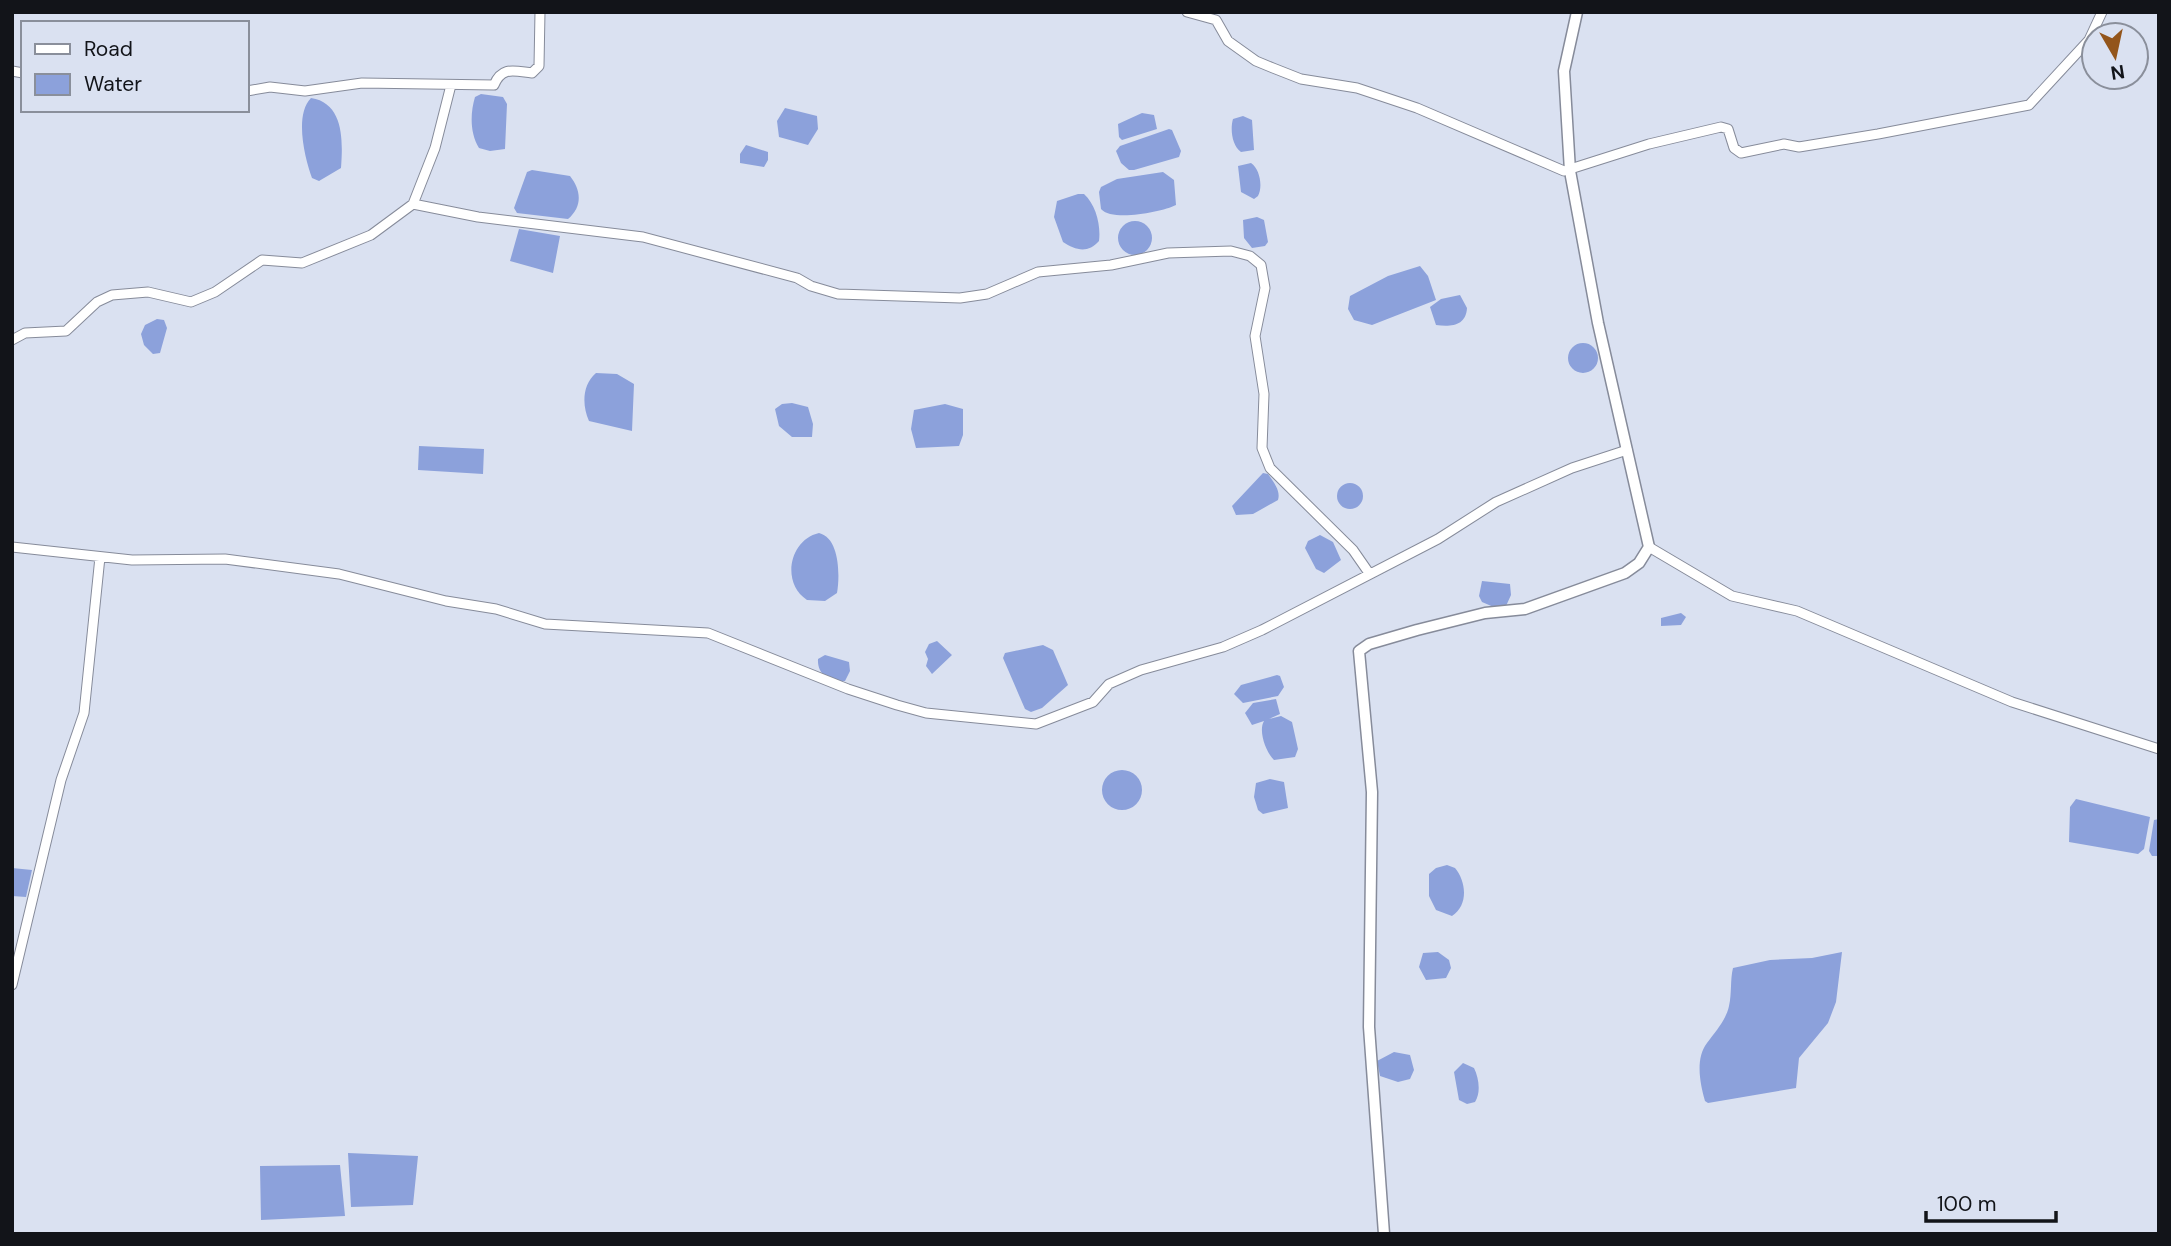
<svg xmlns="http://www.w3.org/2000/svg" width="2171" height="1246" font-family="'DM Sans',sans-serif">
	<rect width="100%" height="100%" fill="#dae1f1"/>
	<path fill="#8ca1db" d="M 481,94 L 503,97 L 507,104 L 505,149 L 490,151 L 479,148 C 470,133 470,114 475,97 Z
		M 311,98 C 344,103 343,141 341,168 L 319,181 L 312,178 C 305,159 294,115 311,98 Z
		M 785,108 L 817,116 L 818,129 L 808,145 L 779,137 L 777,121 Z
		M 1142,113 L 1154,115 L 1157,129 L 1122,140 L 1119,137 L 1118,124 Z
		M 1243,116 L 1252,120 L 1254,150 L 1241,152 C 1232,146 1230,129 1233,119 Z
		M 1169,129 L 1172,130 L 1181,151 L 1179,157 L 1134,170 L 1129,170 L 1121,163 L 1116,151 L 1120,146 Z
		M 746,145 L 768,152 L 768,160 L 764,167 L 740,163 L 740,154 Z
		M 1251,163 C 1260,169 1263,187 1258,196 L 1254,199 L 1241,192 L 1238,166 Z
		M 532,170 L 570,176 C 581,190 583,206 568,219 L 517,213 L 514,208 L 527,172 Z
		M 1163,172 L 1174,180 L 1176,205 C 1162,212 1112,222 1101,209 L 1099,192 L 1101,187 L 1117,179 Z
		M 1078,194 L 1084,194 C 1096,205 1101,225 1099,241 C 1088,254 1075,250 1063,242 L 1054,217 L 1057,201 Z
		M 1257,217 L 1264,220 L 1268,242 L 1265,246 L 1252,248 L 1244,238 L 1243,220 Z
		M1118 238a17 17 0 1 1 34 0a17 17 0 1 1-34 0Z
		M 519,229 L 560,236 L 553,273 L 510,261 Z
		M 1420,266 L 1428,276 L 1436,300 L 1372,325 L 1354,320 L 1348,309 L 1350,296 L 1388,276 Z
		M 1460,295 L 1467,308 C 1466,326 1451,327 1436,325 L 1430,307 L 1441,299 Z
		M 157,319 L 164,320 L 167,328 L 160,353 L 153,354 L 144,345 L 141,334 L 145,325 Z
		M1568 358a15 15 0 1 1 30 0a15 15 0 1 1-30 0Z
		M 596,373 L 617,374 L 634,384 L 632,431 L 589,421 C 582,405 582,385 596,373 Z
		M 792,403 L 808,407 L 813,424 L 812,437 L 792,437 L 779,426 L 775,409 L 782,404 Z
		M 945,404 L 963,409 L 963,435 L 959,446 L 916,448 L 911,429 L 914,410 Z
		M 419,446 L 484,449 L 483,474 L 418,470 Z
		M 1263,473 L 1268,474 C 1273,481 1281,491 1278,500 L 1253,514 L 1236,515 L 1232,506 Z
		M1337 496a13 13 0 1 1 26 0a13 13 0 1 1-26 0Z
		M 819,533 C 840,538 840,576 837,593 L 825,601 L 807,600 C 781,583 789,540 819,533 Z
		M 1320,535 L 1333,542 L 1341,560 L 1324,573 L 1316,569 L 1305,548 L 1308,541 Z
		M 1482,581 L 1510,584 L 1511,595 L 1506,606 L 1496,608 L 1482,602 L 1479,596 Z
		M 1681,613 L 1686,617 L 1681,625 L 1661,626 L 1661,618 Z
		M 937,641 L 952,655 L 932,674 L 926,666 L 928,659 L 925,652 L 929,644 Z
		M 1043,645 L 1053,650 L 1068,685 L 1042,708 L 1031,712 L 1025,709 L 1003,658 L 1005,653 Z
		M 825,655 L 849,662 L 850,671 L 845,681 C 830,682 817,675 818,659 Z
		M 1277,675 L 1280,676 L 1284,687 L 1278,696 L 1243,703 L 1234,694 L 1241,685 Z
		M 1276,699 L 1280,714 L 1269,719 L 1281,716 L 1292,722 L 1298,749 L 1295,757 L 1274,760 C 1266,752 1258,731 1264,721 L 1252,725 L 1245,713 L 1253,703 Z
		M1102 790a20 20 0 1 1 40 0a20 20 0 1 1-40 0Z
		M 1270,779 L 1284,782 L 1288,808 L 1263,814 L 1258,810 L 1254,797 L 1256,783 Z
		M 2076,799 L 2150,817 L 2144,849 L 2138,854 L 2069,842 L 2070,807 Z
		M 2159,819 L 2159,856 L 2152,856 L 2149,851 L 2154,820 Z
		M 1447,865 L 1455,868 C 1466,881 1469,905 1452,916 L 1436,910 L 1429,896 L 1429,874 L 1436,868 Z
		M 12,868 L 32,870 L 26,897 L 12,896 Z
		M 1438,952 L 1449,960 L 1451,968 L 1446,978 L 1426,980 L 1419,967 L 1423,953 Z
		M 1842,952 L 1836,1002 L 1828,1023 L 1799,1058 L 1796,1088 L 1708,1103 L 1705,1101 C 1700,1083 1695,1059 1707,1043 C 1716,1031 1726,1020 1729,1006 C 1732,993 1730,980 1733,968 L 1770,960 L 1812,958 Z
		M 1394,1052 L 1410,1055 L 1414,1070 L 1410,1079 L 1398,1082 L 1380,1076 L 1377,1061 Z
		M 1463,1063 L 1474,1068 C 1479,1078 1481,1093 1475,1102 L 1467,1104 L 1459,1100 L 1454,1072 Z
		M 348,1153 L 418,1156 L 413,1205 L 351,1207 Z
		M 340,1165 L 345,1216 L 261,1220 L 260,1166 Z"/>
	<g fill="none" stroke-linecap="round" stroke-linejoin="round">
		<defs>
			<path id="minor" d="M 1187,12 L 1216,20 L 1228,41 L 1256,61 L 1273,68 L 1301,79 L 1357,88 L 1417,108 L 1564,171 L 1649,144 L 1721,127 L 1728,129 L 1734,148 L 1741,153 L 1784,144 L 1799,147 L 1878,134 L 2029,105 L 2089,40 L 2102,12
				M 12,71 L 23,73
				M 247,91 L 270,87 L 305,91 L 362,83 L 494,85 C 502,66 514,71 532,73 L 539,66 L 540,12
				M 413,204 L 478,217 L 643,237 L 797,278 L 811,286 L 838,294 L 960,298 L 987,294 L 1038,272 L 1111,265 L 1168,253 L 1231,251 L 1250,256 L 1261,265 L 1265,288 L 1255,336 L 1264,394 L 1262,448 L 1270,468 L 1353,550 L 1369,573
				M 12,340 L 25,333 L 66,331 L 97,302 L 112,295 L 148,292 L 191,302 L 215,292 L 262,260 L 302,263 L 371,235 L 413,204 L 435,148 L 451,85
				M 12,547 L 132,560 L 225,559 L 339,574 L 446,601 L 496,609 L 545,624 L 708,633 L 848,689 L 897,705 L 926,713 L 1036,724 L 1093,702 L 1109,684 L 1141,670 L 1223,647 L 1262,630 L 1438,539 L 1496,502 L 1572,468 L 1627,450
				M 1649,547 L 1732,596 L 1797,611 L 2012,702 L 2159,749
				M 12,985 L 61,780 L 84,713 L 100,557"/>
			<path id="tertiary" d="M 1384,1234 L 1369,1027 L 1372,792 L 1359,651 L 1369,644 L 1417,630 L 1485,613 L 1525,609 L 1625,573 L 1639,563 L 1649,547 L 1598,323 L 1570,171 L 1564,71 L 1577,12"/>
		</defs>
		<use href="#minor" stroke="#868b9a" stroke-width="11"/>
		<use href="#tertiary" stroke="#868b9a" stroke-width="13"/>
		<use href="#minor" stroke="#fff" stroke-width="9"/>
		<use href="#tertiary" stroke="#fff" stroke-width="10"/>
	</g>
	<rect width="2171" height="1246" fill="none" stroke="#121419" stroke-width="28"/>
	<rect x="21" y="21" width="228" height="91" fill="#dae1f1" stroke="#8a8f9b" stroke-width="2"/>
	<rect x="35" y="44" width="35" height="10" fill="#ffffff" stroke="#8a8f9b" stroke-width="2"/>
	<text x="84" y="56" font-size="21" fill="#121419">Road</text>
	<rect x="35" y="74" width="35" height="21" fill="#8ca1db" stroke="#8a8f9b" stroke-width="2"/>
	<text x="84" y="91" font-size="21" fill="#121419">Water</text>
	<g transform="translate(2115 56) rotate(171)"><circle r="33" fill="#dae1f1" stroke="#8a8f9b" stroke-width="2"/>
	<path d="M0-5L12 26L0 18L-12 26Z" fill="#93551b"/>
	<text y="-10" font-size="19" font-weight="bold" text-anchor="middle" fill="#121419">N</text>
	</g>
	<path d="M1926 1211v10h130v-10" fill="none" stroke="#121419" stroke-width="3.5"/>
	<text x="1937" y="1211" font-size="21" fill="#121419" stroke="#dae1f1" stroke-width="5" paint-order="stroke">100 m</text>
</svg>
